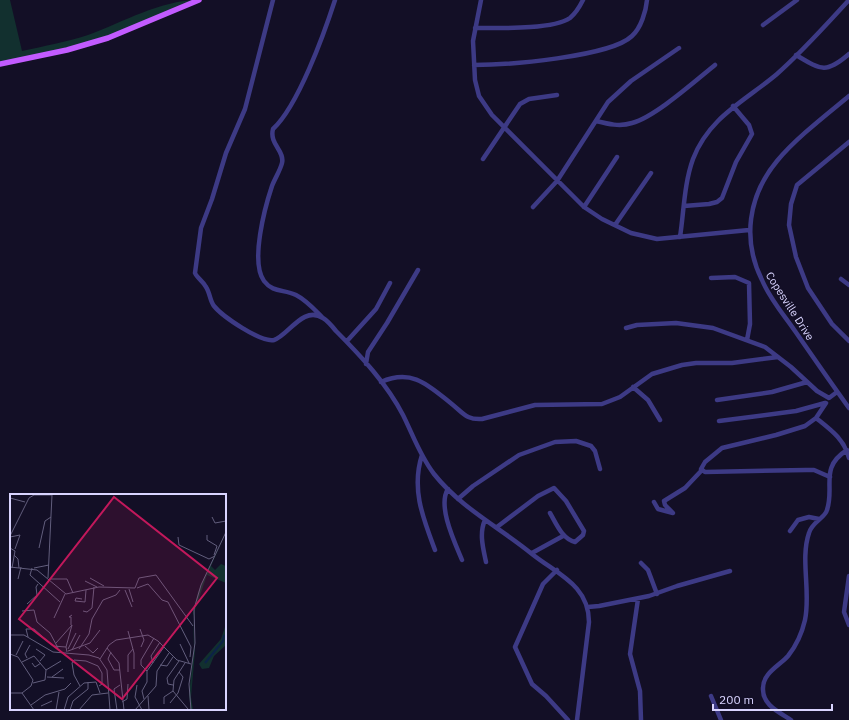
<svg xmlns="http://www.w3.org/2000/svg" width="849" height="720" font-family="'IBM Plex Sans',sans-serif">
	<rect width="100%" height="100%" fill="#130f26"/>
	<path fill="#12302f" d="M 0,0 L 10,0 L 22,51 C 44,46 67,42 88,35 C 124,22 160,0 199,0 L 108,38 L 0,64 Z"/>
	<g fill="none" stroke-linecap="round" stroke-linejoin="round">
		<path stroke="#3d3a85" stroke-width="4.5" d="M 273,0 L 245,109 L 226,153 L 212,199 L 201,228 L 195,273 C 197,278 203,281 206,287 C 210,293 210,301 214,306 C 222,316 261,343 274,340 C 288,336 303,305 323,318 C 328,321 332,326 336,331 C 361,356 387,384 403,415 C 413,435 420,456 434,474 C 461,508 499,527 532,554 C 557,574 589,585 589,622 L 577,720
			M 481,0 L 473,41 L 475,80 L 479,96 L 492,115 L 584,207 L 602,219 L 631,233 L 657,239 L 749,230
			M 763,25 L 797,0
			M 475,28 C 496,28 553,30 570,18 C 576,13 580,6 583,0
			M 796,55 C 821,70 826,74 849,54
			M 474,65 C 507,65 610,57 632,36 C 641,28 646,11 647,0
			M 849,96 C 826,115 795,139 777,161 C 748,196 742,240 762,280 C 770,299 784,315 795,331 C 813,357 831,383 849,408
			M 596,121 C 608,124 620,127 632,123 C 655,117 695,81 715,65
			M 849,142 L 797,185 L 791,204 L 789,225 L 796,257 L 808,288 L 832,324 L 849,341
			M 483,159 L 520,104 L 529,99 L 557,95
			M 684,206 L 709,204 L 717,202 L 722,198 L 736,162 L 752,134 L 749,125 L 733,106
			M 533,207 L 557,181 L 608,102 L 631,81 L 679,48
			M 584,207 L 617,157
			M 615,225 L 651,173
			M 680,237 C 684,211 684,184 693,159 C 709,117 745,101 777,74 C 802,52 826,25 849,0
			M 711,278 L 735,277 L 749,283 L 750,324 L 747,340
			M 841,279 L 849,285
			M 322,317 C 314,309 306,300 296,295 C 284,289 273,293 264,281 C 250,262 265,207 272,186 C 275,178 280,171 282,163 C 285,151 269,144 273,129 C 298,106 324,34 335,0
			M 626,328 L 637,325 L 676,323 L 713,328 L 765,347 L 791,367 L 817,391 L 829,398 L 837,392
			M 347,341 L 376,309 L 390,283
			M 366,364 L 368,352 L 387,323 L 418,270
			M 381,382 C 413,368 429,386 453,405 C 464,414 467,420 482,419 L 535,405 L 602,404 L 620,397 L 652,374 L 682,365 L 696,363 L 732,363 L 778,357
			M 633,387 L 648,400 L 660,420
			M 717,400 L 772,392 L 807,382
			M 826,403 L 816,418 C 831,430 844,439 849,458
			M 816,418 L 805,426 L 776,435 L 722,448 L 705,462 L 701,469 L 705,472 L 806,470 L 814,470 L 830,477
			M 719,421 L 796,411 L 825,403
			M 422,455 C 411,489 423,518 435,550
			M 448,489 C 437,506 455,543 462,560
			M 458,499 L 473,486 L 519,455 L 555,442 L 576,441 L 591,446 L 595,451 L 600,469
			M 654,502 L 658,509 L 673,513 L 665,505 L 664,501 L 685,488 L 702,470
			M 485,520 C 479,533 483,548 486,562
			M 497,527 L 538,496 L 554,488 L 566,501 L 584,531 L 583,535 L 575,542 C 562,539 556,523 550,513
			M 790,531 L 798,520 L 809,517 L 819,519
			M 532,553 L 563,536
			M 641,563 L 648,570 L 657,594
			M 557,570 L 543,584 L 515,647 L 532,684 L 546,696 L 568,720
			M 849,576 L 844,612 L 849,625
			M 638,599 L 630,654 L 640,691 L 641,720
			M 588,607 L 599,606 L 649,596 L 677,586 L 730,571
			M 711,696 L 721,720
			M 791,720 C 779,712 762,705 763,688 C 763,673 779,666 788,656 C 796,646 802,633 805,620 C 811,592 800,559 809,533 C 812,522 825,518 827,510 C 835,486 819,468 847,450"/>
		<path stroke="#c25bff" stroke-width="5.5" d="M 0,64 L 67,50 L 108,38 L 199,0"/>
	</g>
	<g text-anchor="middle" dominant-baseline="central" stroke-width="3" stroke-linejoin="round" paint-order="stroke">
		<g font-size="11" fill="#d9d4ff" stroke="#130f26">
			<text transform="translate(790 306) rotate(57)">Copesville Drive</text>
		</g>
	</g>
	<g transform="translate(10 494)">
		<rect width="216" height="216" fill="#130f26"/>
		<path d="M 216,38 L 201,72 L 205,76 L 211,70 L 216,72 L 216,89 L 197,81 L 183,122 L 185,157 L 181,203 L 183,216 L 181,216 L 179,201 L 184,154 L 183,119 L 188,98 ZM 216,130 L 216,151 L 204,162 L 199,174 L 192,175 L 189,170 L 211,145 Z" fill="#12302f"/>
		<path fill="none" stroke="#0c2248" stroke-width="2" d="M 195,169 L 213,147 L 214,141"/>
		<path fill="none" stroke="#625e7d" stroke-width="1" d="M 0,4 L 15,8M 202,23 L 205,29 L 216,27M 197,41 L 197,46 L 207,52 L 204,61M 0,42 L 19,4 L 24,1 L 42,1 L 38,84M 0,43 L 10,41 L 5,55M 168,43 L 169,51 L 199,65 L 205,62M 0,54 L 5,57 L 2,74M 29,54 L 35,27 L 41,23M 4,61 L 8,65 L 9,74M 0,73 L 27,76 L 56,100 L 89,93 L 125,94 L 129,84 L 146,81 L 183,132M 22,74 L 20,81 L 50,108M 24,74 L 39,71M 80,84 L 94,92M 8,85 L 11,73M 39,85 L 57,85 L 63,99M 75,87 L 87,93M 127,94 L 138,90 L 152,106 L 158,108 L 181,153 L 180,163M 119,95 L 123,108M 115,96 L 122,113M 72,105 L 66,104 L 65,107 L 75,108 L 76,96M 17,110 L 27,101 L 26,93 L 28,90M 12,117 L 24,116 L 27,128 L 40,139 L 48,154M 73,117 L 77,118 L 82,114 L 84,93M 44,124 L 55,100M 61,131 L 61,123 L 59,123 L 62,121M 130,135 L 134,146 L 131,153M 118,137 L 124,159 L 124,175M 0,141 L 14,141 L 43,158 L 79,161 L 89,164 L 97,176 L 100,216M 18,143 L 16,135 L 24,135 L 43,152 L 56,153 L 57,158M 46,149 L 62,131 L 56,153M 170,150 L 179,169M 75,152 L 83,159 L 88,154M 97,154 L 109,169 L 114,216M 26,155 L 35,161 L 30,167M 58,155 L 66,139M 69,155 L 79,140 L 82,125 L 93,106 L 106,101 L 110,96M 62,156 L 70,141M 58,157 L 80,149 L 90,136M 101,158 L 98,165 L 104,176 L 110,176M 0,160 L 8,163 L 23,186 L 21,192 L 12,199 L 0,199M 6,161 L 13,147M 17,164 L 15,160 L 20,151M 90,165 L 99,151 L 106,146 L 138,141 L 148,147 L 167,166 L 181,170M 12,168 L 24,162 L 36,176 L 35,186 L 23,189M 22,169 L 25,173 L 31,169M 143,169 L 141,162 L 150,148M 175,169 L 164,186 L 163,197 L 178,215M 150,171 L 157,172 L 163,163M 36,176 L 51,167M 137,177 L 131,171 L 131,166 L 144,144M 118,178 L 118,161 L 123,155M 37,183 L 54,184M 42,183 L 53,175M 127,191 L 125,203 L 132,216M 163,191 L 158,190 L 157,184 L 169,167M 70,192 L 64,181 L 62,169 L 64,166 L 76,167 L 88,172 L 92,179 L 92,190 L 89,192M 12,199 L 24,216M 138,202 L 139,216M 134,205 L 132,197 L 137,188 L 137,177 L 154,153M 112,208 L 117,205 L 118,190M 160,209 L 168,199 L 173,183 L 169,178M 154,210 L 154,203 L 163,197M 21,211 L 35,201 L 55,195 L 61,189M 31,212 L 42,207M 46,216 L 49,198M 54,216 L 58,203 L 74,189 L 86,188 L 90,199M 60,216 L 63,207 L 78,195 L 78,188M 69,216 L 82,201 L 98,199M 107,216 L 104,195 L 110,191M 125,216 L 146,192 L 147,177 L 159,159M 181,216 L 179,190 L 185,149 L 184,115 L 191,91 L 216,38"/>
		<path fill="#c2185b" fill-opacity="0.15" stroke="#c2185b" stroke-width="2" d="M 104,3 L 207,84 L 112,205 L 9,125 Z"/>
		<rect width="216" height="216" fill="none" stroke="#d9d4ff" stroke-width="2"/>
	</g>
	<path d="M713 704v6h119v-6" fill="none" stroke="#d9d4ff" stroke-width="2"/>
	<text x="719" y="704" font-size="12" fill="#d9d4ff" stroke="#130f26" stroke-width="3" paint-order="stroke">200 m</text>
</svg>
